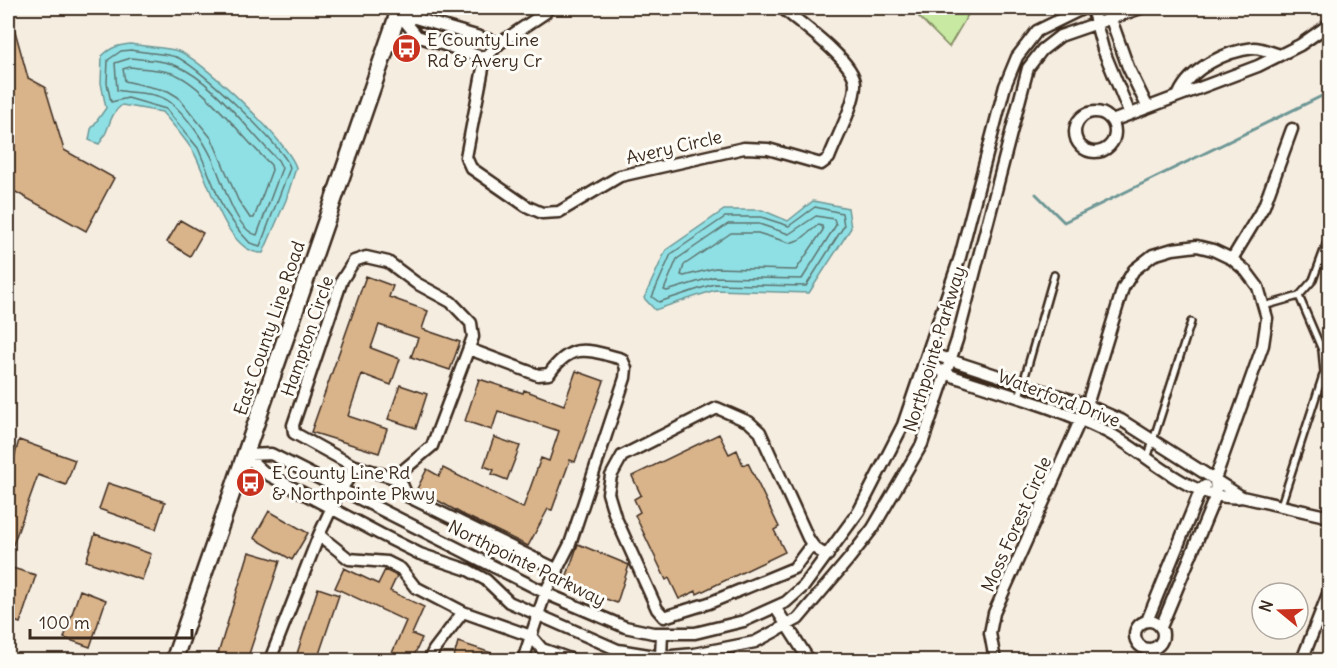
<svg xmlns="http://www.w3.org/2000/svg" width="1337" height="668" font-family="Delius,sans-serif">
	<rect width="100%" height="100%" fill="#f6ede1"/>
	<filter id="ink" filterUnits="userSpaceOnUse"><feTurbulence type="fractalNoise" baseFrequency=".0167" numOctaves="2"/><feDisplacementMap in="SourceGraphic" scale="12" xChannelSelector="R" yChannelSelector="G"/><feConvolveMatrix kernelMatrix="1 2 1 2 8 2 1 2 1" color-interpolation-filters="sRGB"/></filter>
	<g filter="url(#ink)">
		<path fill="#c7e9a2" stroke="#818a60" stroke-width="1.5" d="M 910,8 L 972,8 L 949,47 Z"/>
		<path fill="#8fe0e5" stroke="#6d9795" stroke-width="1.5" d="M 131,44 C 146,47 163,47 178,51 C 201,58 292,146 296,168 L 286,200 L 263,253 C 226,255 208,177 194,153 C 185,138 173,125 162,112 L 122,105 C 108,115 110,132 99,144 L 89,140 L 91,129 L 106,108 L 101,83 L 102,56 C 111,47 119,45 131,44 Z
			M 813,201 L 848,208 L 851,228 L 809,293 L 715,290 L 655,310 L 644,298 L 666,250 L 724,210 L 762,210 L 788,221 Z"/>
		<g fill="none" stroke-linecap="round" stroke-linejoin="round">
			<path stroke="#5d736e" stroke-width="1.5" d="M 131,50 C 145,53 163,53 176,57 C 197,64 288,151 290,168 L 260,246 L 250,243 L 240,232 L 223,208 L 198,148 L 166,109 L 128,98 L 111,102 L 107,83 L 108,60 L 121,51 Z
				M 131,58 C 145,60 164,60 177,66 C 215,82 248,131 278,160 L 282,168 L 257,235 C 235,231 221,176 212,158 C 203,139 186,115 170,102 C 156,91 132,94 117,90 L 115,63 Z
				M 130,67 C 143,69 159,69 172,73 C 203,83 246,142 271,165 L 272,170 L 254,218 L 250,218 L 238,200 L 212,139 L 178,97 L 168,91 L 125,81 L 123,69 Z
				M 815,207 L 842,213 L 844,226 L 806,286 L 714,284 L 659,302 L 652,297 L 671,254 L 725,217 L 761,217 L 789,226 Z
				M 816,216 L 834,219 L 836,225 L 802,279 L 713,277 L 667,291 L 664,290 L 677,259 L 728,224 L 759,224 L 789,234 Z
				M 818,225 L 822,226 L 823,230 L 796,270 L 715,268 L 684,276 L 681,275 L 684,265 L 731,233 L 758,233 L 790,243 L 801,239 Z"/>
			<path stroke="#6d9795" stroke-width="3" d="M 1036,194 L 1064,222 L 1330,92"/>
		</g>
		<path fill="#d9b38a" stroke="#3b2a1e" stroke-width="1.5" d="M 10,13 L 28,78 L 45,87 L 64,150 L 114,178 L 86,231 L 12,190 L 8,175 L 8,14 Z
			M 180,220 L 203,233 L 190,256 L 167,242 Z
			M 366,276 L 393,286 L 389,297 L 428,311 L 422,329 L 460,342 L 450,370 L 411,357 L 418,338 L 379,325 L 371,348 L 400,359 L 391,385 L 362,374 L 348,416 L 387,429 L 379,453 L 311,432 Z
			M 576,371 L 604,381 L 575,462 L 570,460 L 552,510 L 548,509 L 528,546 L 462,514 L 417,489 L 427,469 L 439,476 L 443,468 L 523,508 L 541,458 L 549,461 L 559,431 L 498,411 L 492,430 L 465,421 L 479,379 L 523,393 L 524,390 L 564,405 Z
			M 400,385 L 427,394 L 416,428 L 388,419 Z
			M 719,434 L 729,454 L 737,450 L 743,465 L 748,463 L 779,527 L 774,530 L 785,552 L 697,594 L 696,591 L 679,599 L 669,578 L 666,580 L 635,515 L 640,512 L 634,499 L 641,495 L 632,476 Z
			M 494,437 L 520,446 L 507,480 L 492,474 L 494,470 L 484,466 Z
			M 19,440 L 75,460 L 66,485 L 38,475 L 9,556 L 8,480 Z
			M 108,483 L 165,502 L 156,529 L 99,509 Z
			M 269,511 L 308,533 L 292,560 L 254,538 Z
			M 95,534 L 151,554 L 142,580 L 86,561 Z
			M 578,544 L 629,565 L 617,603 L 564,584 Z
			M 249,552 L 280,561 L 247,660 L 239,660 L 218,654 Z
			M 9,567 L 36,575 L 20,623 L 8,619 Z
			M 344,568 L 378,584 L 385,570 L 397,576 L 390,591 L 424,607 L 412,634 L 422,638 L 412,660 L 389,660 L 406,621 L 335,588 Z
			M 318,588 L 339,595 L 317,660 L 295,660 Z
			M 80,590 L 106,600 L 90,647 L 64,638 Z
			M 458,642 L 510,659 L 509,660 L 453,660 Z"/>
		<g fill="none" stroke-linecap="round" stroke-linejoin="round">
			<defs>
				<path id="service" d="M 1264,306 L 1299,296 L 1313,280 L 1330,234
					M 1019,397 L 1054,275
					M 1148,456 L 1191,322
					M 1281,505 L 1324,372 L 1322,350 L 1299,296"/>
				<path id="minor" d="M 548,8 L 545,13 L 500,43 L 485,58 L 466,157 L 471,168 L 526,206 L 542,213 L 559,212 L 620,176 L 744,148 L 768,149 L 821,164 L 829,158 C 836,139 856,103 855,83 C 854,61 799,22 782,8
					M 1092,8 L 1103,49 L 1129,112
					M 1107,8 L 1128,67 L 1147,106
					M 485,58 L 417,36 L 398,13 L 500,43
					M 1179,94 C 1191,68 1226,51 1254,48 C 1261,48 1270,52 1277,54
					M1075 132a20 20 0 1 1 40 0a20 20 0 1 1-40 0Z
					M 1112,121 L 1258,66 L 1300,45 L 1330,24
					M 366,257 L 388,262 L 416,283 L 451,302 L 471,323 L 473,337 L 432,446 L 394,478 L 352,465 L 294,433 L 293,425 L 342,280 L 354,261 Z
					M 1232,259 L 1264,206 L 1292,129
					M 469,349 L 538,375 L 549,374 C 572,341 588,350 622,359 L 626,368 L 625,378 L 570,544 L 546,591 L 523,660
					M 929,353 L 1087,405 L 1121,420 L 1242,497
					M 925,364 C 937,368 946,374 958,378 C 1007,394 1058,408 1105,431 C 1147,452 1191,503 1242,497 L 1330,517
					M 245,455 L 265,473 L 380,534 L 420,554 L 468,570 L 486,580 L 509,602 L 618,650 L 661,657 L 694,654 L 755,642 L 798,619 L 848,560 L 873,528 L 922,444 L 957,340 L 1028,68 L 1042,50 L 1060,36 L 1141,8
					M 245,455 L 271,454 L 552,596 L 625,627 L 653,633 L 695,633 L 744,621 L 786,602 L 804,586 L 859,511 L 903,425 L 960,257 L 1005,86 L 1017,57 L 1037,31 L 1084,8
					M 398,475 L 407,496 L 558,570
					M 319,535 L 349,559 L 387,562 L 401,569 L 415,587 L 463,612 L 531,636 L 542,649 L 573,660
					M 812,544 L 794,568 L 709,603 L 664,617 L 657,609 L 615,516 L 608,493 L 611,476 L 622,456 L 717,408 L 749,422 L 760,432 L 808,538 C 814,548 817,551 828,555
					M 775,607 L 809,660
					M1135 635a14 14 0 1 1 28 0a14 14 0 1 1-28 0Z
					M 1147,621 L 1201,489 L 1205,486
					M 661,657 L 662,633
					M 270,660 L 319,535 L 340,490 L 352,474 L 352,465
					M 429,660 L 434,650 L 463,612
					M 995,660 L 990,633 L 994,613 L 1087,405 L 1123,288 L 1134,270 L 1153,255 L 1173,249 L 1197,246 L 1213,250 L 1232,259 L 1246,271 L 1258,287 L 1267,318 L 1263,345 L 1215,479 L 1216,495 L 1161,627
					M 1302,660 L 1330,589"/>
				<path id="secondary" d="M 174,660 L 400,8"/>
			</defs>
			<use href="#service" stroke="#3b2a1e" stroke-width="10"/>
			<use href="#minor" stroke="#3b2a1e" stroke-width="15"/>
			<use href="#secondary" stroke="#3b2a1e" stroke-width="20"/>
			<use href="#service" stroke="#fdfcf7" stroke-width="5"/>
			<use href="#minor" stroke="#fdfcf7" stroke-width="10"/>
			<use href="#secondary" stroke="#fdfcf7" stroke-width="15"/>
		</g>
	</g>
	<defs>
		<symbol id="bus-disc" viewBox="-11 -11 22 22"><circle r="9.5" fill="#c8321e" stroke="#fdfcf7"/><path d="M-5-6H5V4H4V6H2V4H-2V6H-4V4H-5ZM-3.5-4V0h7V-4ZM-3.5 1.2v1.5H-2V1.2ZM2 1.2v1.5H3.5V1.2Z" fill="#fff"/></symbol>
	</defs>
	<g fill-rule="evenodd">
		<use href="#bus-disc" x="390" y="32" width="33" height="33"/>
		<use href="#bus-disc" x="234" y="466" width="33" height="33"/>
	</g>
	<g text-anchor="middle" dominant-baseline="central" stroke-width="6" stroke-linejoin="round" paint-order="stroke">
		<g font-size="18" fill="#3b2a1e" stroke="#fdfcf7" text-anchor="start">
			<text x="427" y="39">E County Line<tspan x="427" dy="21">Rd &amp; Avery Cr</tspan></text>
			<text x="272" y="472">E County Line Rd<tspan x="272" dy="21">&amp; Northpointe Pkwy</tspan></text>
		</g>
		<g font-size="18" fill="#3b2a1e" stroke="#fdfcf7">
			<text transform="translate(674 147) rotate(-13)">Avery Circle</text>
			<text transform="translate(269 328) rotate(-71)">East County Line Road</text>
			<text transform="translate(307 336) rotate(-71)">Hampton Circle</text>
			<text transform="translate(934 349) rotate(-73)">Northpointe Parkway</text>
			<text transform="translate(1059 398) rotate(21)">Waterford Drive</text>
			<text transform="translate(1016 524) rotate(-66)">Moss Forest Circle</text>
			<text transform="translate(527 563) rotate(26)">Northpointe Parkway</text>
		</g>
	</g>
	<rect width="1337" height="668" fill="none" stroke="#fdfcf7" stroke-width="30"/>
	<rect x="15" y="15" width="1307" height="638" fill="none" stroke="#3b2a1e" stroke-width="2" filter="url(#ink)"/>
	<g transform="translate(1280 611) rotate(289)"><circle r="28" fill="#fdfcf7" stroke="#afa8a0" stroke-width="1.5"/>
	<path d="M0-4.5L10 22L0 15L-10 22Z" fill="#c8321e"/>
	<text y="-9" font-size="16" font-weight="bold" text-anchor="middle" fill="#3b2a1e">N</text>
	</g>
	<path d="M30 629v9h162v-9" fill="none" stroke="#3b2a1e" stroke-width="3"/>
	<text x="39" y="629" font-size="18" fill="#3b2a1e" stroke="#fdfcf7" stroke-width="4.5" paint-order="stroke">100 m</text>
</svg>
